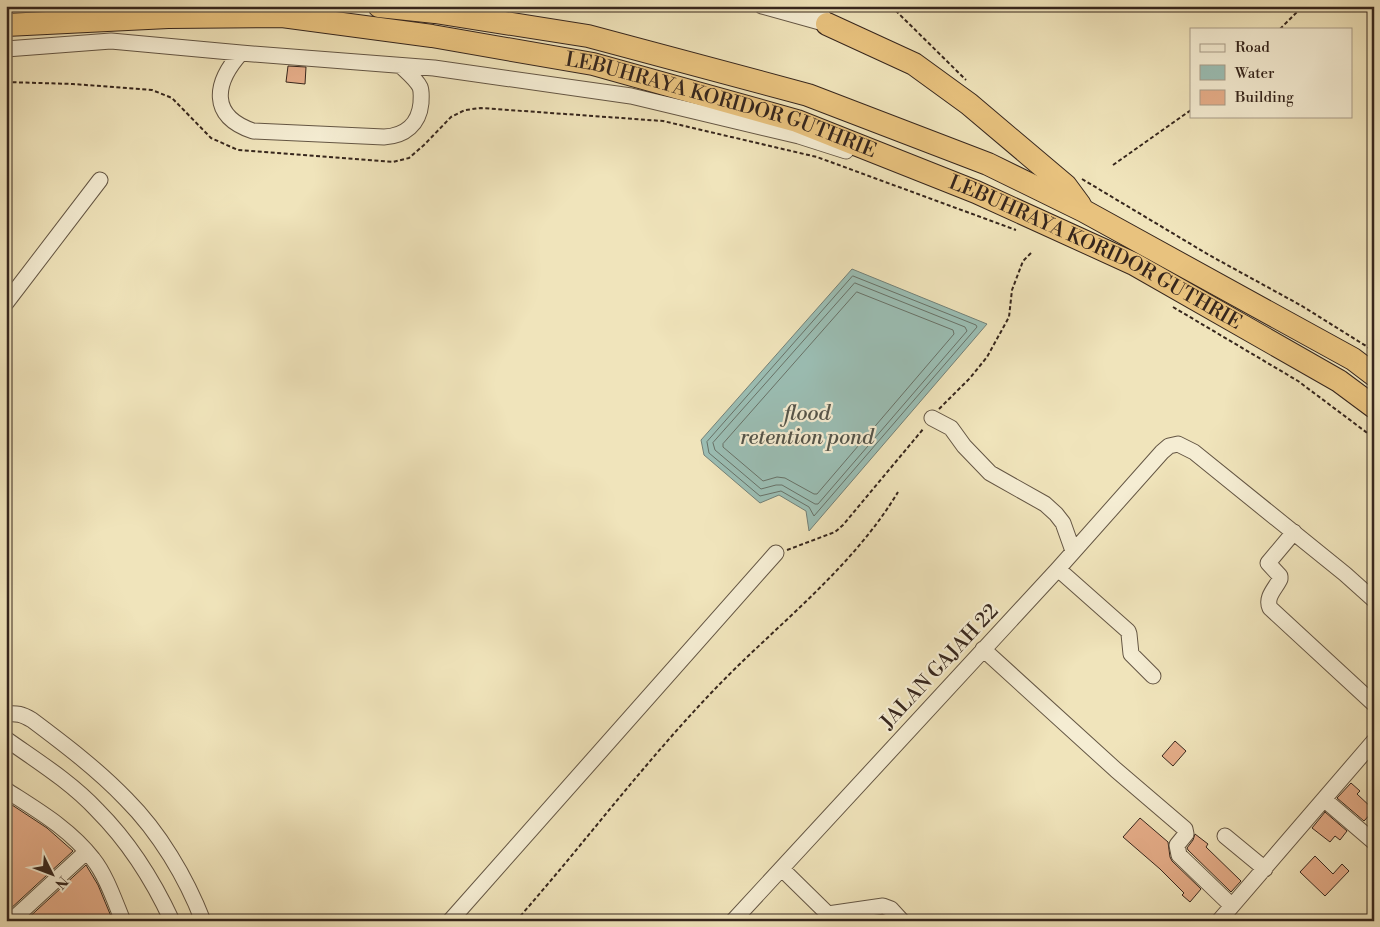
<svg xmlns="http://www.w3.org/2000/svg" width="1380" height="927" font-family="'Libre Bodoni',serif">
	<rect width="100%" height="100%" fill="#f0e4bb"/>
	<filter id="stains"><feTurbulence type="fractalNoise" baseFrequency=".004" numOctaves="4"/><feColorMatrix values="0 0 0 0 .2 0 0 0 0 .09 0 0 0 0 .02 0 0 0 .5 -.17"/></filter>
	<radialGradient id="worn" r=".72"><stop offset=".6" stop-color="#630" stop-opacity="0"/><stop offset="1" stop-color="#630" stop-opacity=".3"/></radialGradient>
	<path fill="#9bbeb4" stroke="#738178" d="M 852,269 L 987,324 L 809,531 L 806,511 L 779,495 L 760,503 L 704,455 L 701,440 Z"/>
	<g fill="none" stroke-linecap="round" stroke-linejoin="round">
		<path stroke="#687268" stroke-width="1" d="M 853,276 L 976,325 L 977,327 L 814,516 L 809,507 L 781,491 L 760,496 L 709,453 L 707,442 Z
			M 855,283 L 965,327 L 967,331 L 818,504 L 815,504 L 782,485 L 776,485 L 761,489 L 715,450 L 713,443 Z
			M 857,292 L 953,330 L 954,334 L 817,494 L 814,494 L 785,478 L 777,477 L 763,481 L 723,447 L 723,444 Z"/>
	</g>
	<path fill="#e6ae8a" stroke="#36261d" d="M 288,66 L 306,67 L 305,84 L 286,82 Z
		M 1175,741 L 1186,751 L 1173,766 L 1162,756 Z
		M 1351,783 L 1360,791 L 1357,794 L 1374,810 L 1364,821 L 1337,798 Z
		M 6,801 L 47,828 L 73,851 L 8,911 L 6,910 Z
		M 1325,812 L 1347,831 L 1340,840 L 1335,836 L 1330,842 L 1312,828 Z
		M 1140,818 L 1168,842 L 1170,857 L 1172,861 L 1201,889 L 1190,902 L 1182,895 L 1184,893 L 1160,869 L 1123,837 Z
		M 1195,834 L 1208,844 L 1206,847 L 1241,881 L 1231,892 L 1188,850 L 1187,848 L 1193,840 Z
		M 1315,856 L 1333,874 L 1342,864 L 1349,871 L 1325,896 L 1300,872 Z
		M 86,865 L 98,885 L 113,921 L 25,921 Z"/>
	<g fill="none" stroke-linecap="round" stroke-linejoin="round">
		<defs>
			<path id="minor" d="M 762,6 L 827,24
				M 817,6 L 827,24
				M 6,49 L 111,41 L 241,53 L 434,68 L 631,96 L 799,136 L 846,151
				M 241,53 C 214,83 209,116 253,131 L 384,137 C 405,136 419,124 421,103 C 421,98 422,92 420,87 C 416,79 407,72 401,66
				M 6,303 L 100,180
				M 932,418 L 951,428 L 964,446 L 990,473 L 1045,504 L 1056,514 L 1063,523 L 1073,551
				M 1294,532 L 1268,563 L 1280,576 L 1280,579 C 1276,588 1265,597 1270,608 L 1374,704
				M 1058,569 L 1128,631 L 1129,634 L 1131,654 L 1153,676
				M 983,649 L 1116,770 L 1185,829 L 1186,834 L 1177,845 L 1179,855 L 1232,906
				M 6,714 C 17,713 22,714 32,720 C 64,744 97,769 126,799 C 159,832 186,877 203,921
				M 6,739 C 37,761 71,782 97,810 C 129,842 153,880 172,921
				M 6,790 C 37,810 70,829 93,859 C 106,875 115,902 123,921
				M 1325,800 L 1374,842
				M 1225,836 L 1265,869
				M 782,869 L 834,920
				M 828,914 L 883,906 L 891,909 L 902,921
				M 11,921 L 86,852
				M 450,921 L 776,553
				M 733,921 L 1058,569 L 1162,452 L 1169,446 L 1178,444 L 1194,452 L 1345,574 L 1374,600
				M 1219,921 L 1374,741"/>
			<g id="highway">
				<path d="M 379,6 L 435,12 L 588,36 L 808,95 L 988,164 L 1084,211 L 1353,359 L 1374,375"/>
				<path d="M 827,24 L 914,64 L 969,104 L 1066,186 L 1080,205"/>
				<path id="s1" d="M 6,25 L 168,17 L 282,16 L 432,36 L 593,64 L 797,121 L 976,192 L 1134,264 L 1339,381 L 1374,407"/>
			</g>
		</defs>
		<use href="#minor" stroke="#645644" stroke-width="17"/>
		<use href="#highway" stroke="#36261d" stroke-width="24"/>
		<path stroke="#36261d" stroke-width="2" stroke-dasharray="4 2.5" stroke-linecap="butt" d="M 891,6 L 966,80
			M 1280,29 L 1303,6
			M 6,82 L 73,84 L 152,90 L 172,98 L 211,138 L 238,150 L 393,162 L 409,158 L 424,145 L 451,117 L 465,110 L 481,108 L 663,121 L 817,157 L 1016,230
			M 1113,165 L 1191,110
			M 1082,179 L 1209,255 L 1302,306 L 1374,351
			M 1173,307 L 1298,381 L 1374,438
			M 939,409 L 970,378 L 987,357 L 1009,317 L 1012,290 L 1023,261 L 1031,253
			M 787,550 L 835,532 L 843,525 L 924,428
			M 516,921 C 583,845 643,764 713,691 C 775,626 851,570 898,492"/>
		<use href="#minor" stroke="#f5edd3" stroke-width="15"/>
		<use href="#highway" stroke="#e8c27e" stroke-width="22"/>
	</g>
	<g text-anchor="middle" dominant-baseline="central" stroke-width="4.5" stroke-linejoin="round" paint-order="stroke">
		<g font-size="20" fill="#36261d" stroke="#f5edd3">
			<text stroke="none"><textPath href="#s1" startOffset="725">LEBUHRAYA KORIDOR GUTHRIE</textPath></text>
			<text stroke="none"><textPath href="#s1" startOffset="1129">LEBUHRAYA KORIDOR GUTHRIE</textPath></text>
			<text transform="translate(940 667) rotate(-47)">JALAN GAJAH 22</text>
		</g>
		<g font-size="21" font-style="italic" fill="#54544a" stroke="#f5edd3">
			<text x="807" y="414">flood<tspan x="807" dy="24">retention pond</tspan></text>
		</g>
	</g>
	<rect width="1380" height="927" fill="none" stroke="#f0e4bb" stroke-width="25"/>
	<rect x="8" y="8" width="1365" height="912" fill="none" stroke="#36261d" stroke-width="2.5"/>
	<rect x="12" y="12" width="1355" height="902" fill="none" stroke="#36261d"/>
	<rect x="1190" y="28" width="162" height="90" fill="#f5edd3" stroke="#a99d8a"/>
	<rect x="1200" y="44" width="25" height="8" fill="#f5edd3" stroke="#a99d8a"/>
	<text x="1235" y="52" font-size="15" fill="#36261d">Road</text>
	<rect x="1200" y="65" width="25" height="15" fill="#9bbeb4" stroke="#a99d8a"/>
	<text x="1235" y="78" font-size="15" fill="#36261d">Water</text>
	<rect x="1200" y="90" width="25" height="15" fill="#e6ae8a" stroke="#a99d8a"/>
	<text x="1235" y="102" font-size="15" fill="#36261d">Building</text>
	<g transform="translate(52 874) rotate(132)" stroke="#f5edd3" stroke-width="4" paint-order="stroke">
	<path d="M0-4L9 19L0 12L-9 19Z" fill="#36261d"/>
	<text y="-8" font-size="14" font-weight="bold" text-anchor="middle" fill="#36261d">N</text>
	</g>
	<rect width="100%" height="100%" filter="url(#stains)"/>
	<rect width="100%" height="100%" fill="url(#worn)"/>
</svg>
